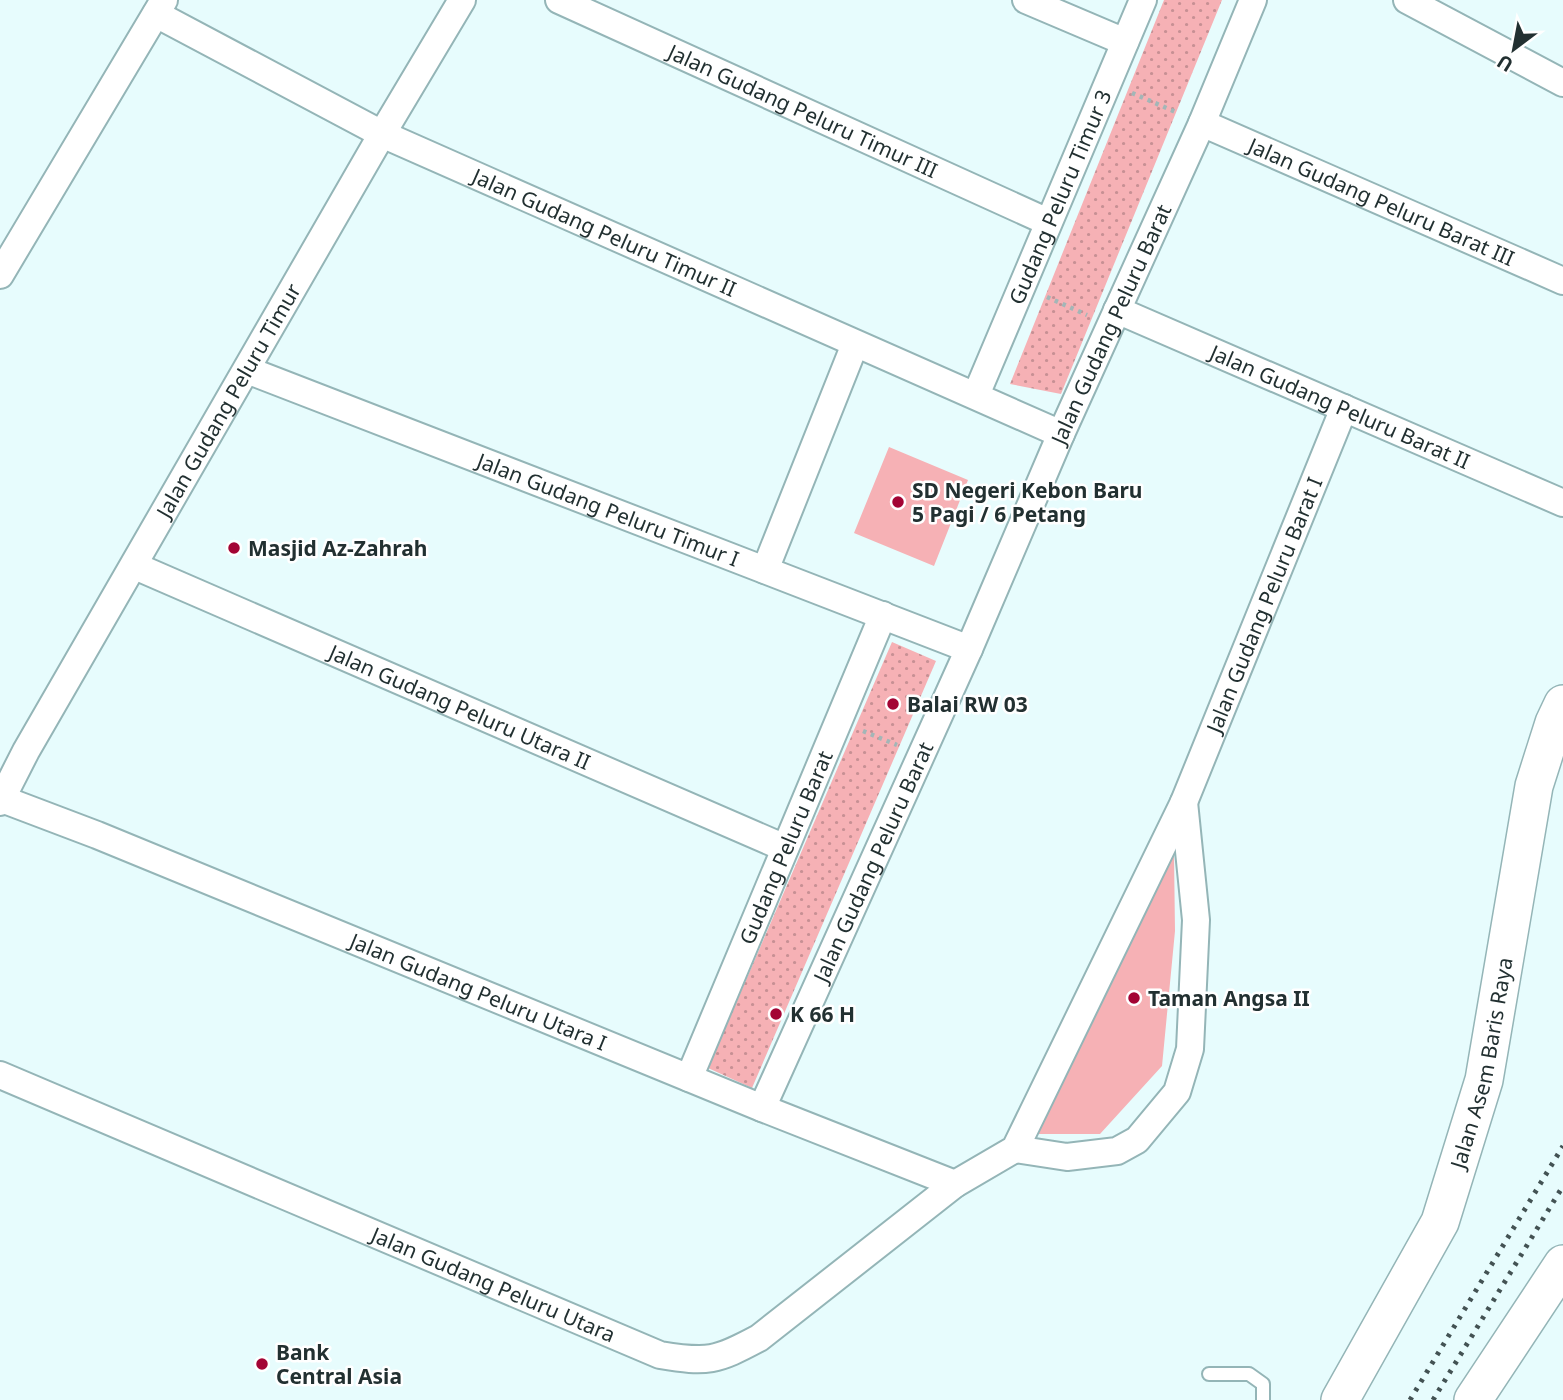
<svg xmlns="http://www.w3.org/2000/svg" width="1563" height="1400" font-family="'Noto Sans',sans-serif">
	<defs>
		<pattern id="park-dots" width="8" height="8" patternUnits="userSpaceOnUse" patternTransform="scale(1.75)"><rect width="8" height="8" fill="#f6b1b5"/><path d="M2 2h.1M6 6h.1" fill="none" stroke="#c79094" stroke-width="1.8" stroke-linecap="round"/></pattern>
	</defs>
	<rect width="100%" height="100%" fill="#e7fcfd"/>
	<path fill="#f6b1b5" d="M 889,447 L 968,480 L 934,566 L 854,533 Z
		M 1174,855 L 1175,931 L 1162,1066 L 1100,1134 L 1029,1134 Z"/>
	<path fill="url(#park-dots)" d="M 1164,0 L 1222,0 L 1061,394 L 1010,384 Z
		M 892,642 L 936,661 L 752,1088 L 708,1068 Z"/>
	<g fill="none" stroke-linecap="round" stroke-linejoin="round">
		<defs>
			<path id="lane" d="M 1209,1374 L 1249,1374 L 1263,1384 L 1263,1400"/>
			<g id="street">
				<path id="s1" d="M 559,0 L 1048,222"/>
				<path d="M 1026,0 L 1125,42"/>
				<path d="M 1407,0 L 1563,83"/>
				<path id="s2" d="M 156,14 L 382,134 L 1061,434"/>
				<path id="s3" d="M 1202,123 L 1563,281"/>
				<path d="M 0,275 L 164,0"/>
				<path id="s4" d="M 1117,310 L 1563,503"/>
				<path id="s5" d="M 247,370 L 969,649"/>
				<path id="s6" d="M 976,395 L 1143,0"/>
				<path id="s7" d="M 135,566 L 785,848"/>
				<path d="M 765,570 L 855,344"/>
				<path id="s8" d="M 2,799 L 97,835 L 762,1108 L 955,1184"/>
				<path id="s9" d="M 0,802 L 26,751 L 382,134 L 462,0"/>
				<path id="s10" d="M 0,1075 L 660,1355 C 708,1363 716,1361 759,1338 L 955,1184 L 1015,1149 L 1184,802 L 1344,408"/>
				<path id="s11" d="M 689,1078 L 883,615"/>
				<path id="s12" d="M 762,1108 L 969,649 L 1061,434 L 1202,123 L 1253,0"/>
				<path d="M 1015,1149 L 1067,1157 L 1117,1151 L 1137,1140 L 1177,1092 L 1190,1049 L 1196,920 L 1184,802"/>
			</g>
			<g id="secondary">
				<path id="s13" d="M 1340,1400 L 1440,1222 L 1484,1080 L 1534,786 L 1554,723 L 1563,704"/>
				<path d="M 1473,1400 L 1563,1264"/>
			</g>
		</defs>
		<use href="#lane" stroke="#94b5b7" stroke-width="16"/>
		<use href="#street" stroke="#94b5b7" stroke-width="30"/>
		<use href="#secondary" stroke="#94b5b7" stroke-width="40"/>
		<path stroke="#a3b6b7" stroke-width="4.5" stroke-dasharray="3.5 5" stroke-linecap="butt" d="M 1132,93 L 1178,113
			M 1047,297 L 1087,315
			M 863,731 L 897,745"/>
		<use href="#lane" stroke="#fff" stroke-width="12"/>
		<use href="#street" stroke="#fff" stroke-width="26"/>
		<use href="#secondary" stroke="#fff" stroke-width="37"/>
		<path stroke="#435253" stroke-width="5" stroke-dasharray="3.5 7" stroke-linecap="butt" d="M 1410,1400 L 1563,1146
			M 1433,1400 L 1563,1186"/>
	</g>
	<g fill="#a30434" stroke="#fff" stroke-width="2.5">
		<circle cx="898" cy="502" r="7"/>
		<circle cx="234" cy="548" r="7"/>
		<circle cx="893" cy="704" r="7"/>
		<circle cx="1134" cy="998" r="7"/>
		<circle cx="776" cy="1014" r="7"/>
		<circle cx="262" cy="1364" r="7"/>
	</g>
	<g text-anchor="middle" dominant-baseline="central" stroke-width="5" stroke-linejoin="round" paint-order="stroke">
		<g font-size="21" fill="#223031" stroke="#fff">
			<text stroke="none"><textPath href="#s1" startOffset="268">Jalan Gudang Peluru Timur III</textPath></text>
			<text stroke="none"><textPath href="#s6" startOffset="215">Gudang Peluru Timur 3</textPath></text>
			<text stroke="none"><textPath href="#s3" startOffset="196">Jalan Gudang Peluru Barat III</textPath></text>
			<text stroke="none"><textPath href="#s2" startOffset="499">Jalan Gudang Peluru Timur II</textPath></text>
			<text stroke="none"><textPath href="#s12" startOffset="858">Jalan Gudang Peluru Barat</textPath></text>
			<text stroke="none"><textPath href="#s9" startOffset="462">Jalan Gudang Peluru Timur</textPath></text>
			<text stroke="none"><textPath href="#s4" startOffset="243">Jalan Gudang Peluru Barat II</textPath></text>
			<text stroke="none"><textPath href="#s5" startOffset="387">Jalan Gudang Peluru Timur I</textPath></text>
			<text stroke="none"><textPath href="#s10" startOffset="1738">Jalan Gudang Peluru Barat I</textPath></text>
			<text stroke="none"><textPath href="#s7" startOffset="354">Jalan Gudang Peluru Utara II</textPath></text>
			<text stroke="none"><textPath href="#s11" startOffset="250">Gudang Peluru Barat</textPath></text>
			<text stroke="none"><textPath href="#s12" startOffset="270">Jalan Gudang Peluru Barat</textPath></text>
			<text stroke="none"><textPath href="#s8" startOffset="514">Jalan Gudang Peluru Utara I</textPath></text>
			<text stroke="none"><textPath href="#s13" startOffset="369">Jalan Asem Baris Raya</textPath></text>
			<text stroke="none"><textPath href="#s10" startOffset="536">Jalan Gudang Peluru Utara</textPath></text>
		</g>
		<g font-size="21" font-weight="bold" fill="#223031" stroke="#fff" text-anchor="start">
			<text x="912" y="490">SD Negeri Kebon Baru<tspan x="912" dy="24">5 Pagi / 6 Petang</tspan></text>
			<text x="248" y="548">Masjid Az-Zahrah</text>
			<text x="907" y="704">Balai RW 03</text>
			<text x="1148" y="998">Taman Angsa II</text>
			<text x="790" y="1014">K 66 H</text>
			<text x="276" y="1352">Bank<tspan x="276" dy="24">Central Asia</tspan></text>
		</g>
	</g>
	<g transform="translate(1514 49) rotate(212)" stroke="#ffffff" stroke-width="5" paint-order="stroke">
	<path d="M0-5L12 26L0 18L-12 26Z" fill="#223031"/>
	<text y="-10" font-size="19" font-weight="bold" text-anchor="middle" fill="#223031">U</text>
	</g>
</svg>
